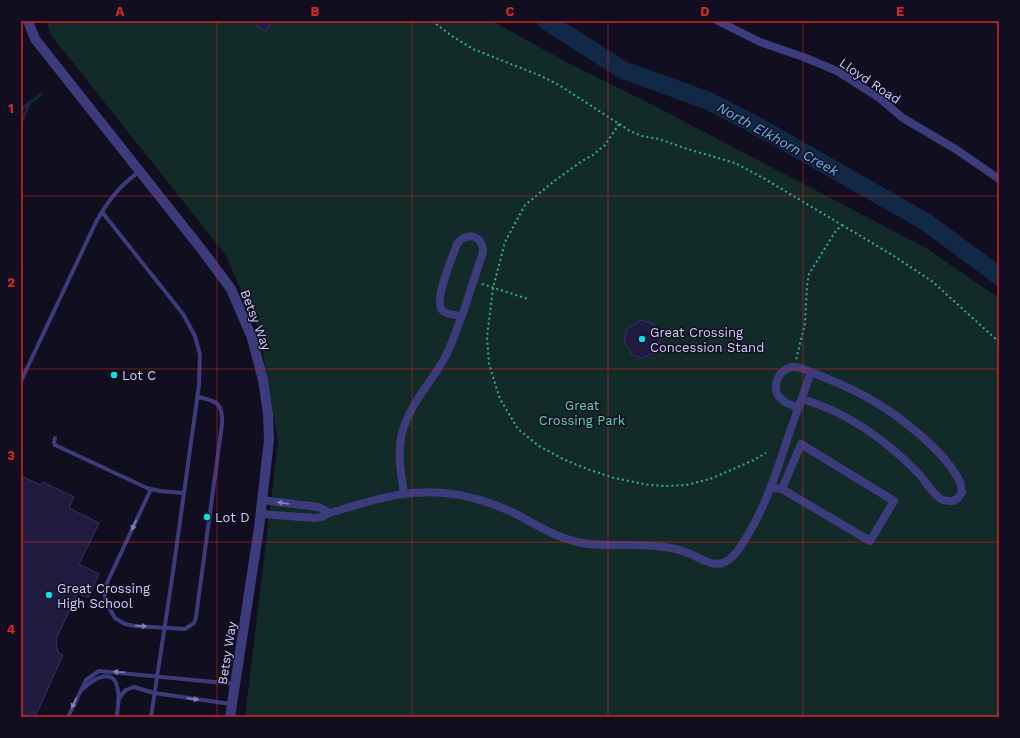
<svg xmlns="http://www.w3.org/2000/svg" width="1020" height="738" font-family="'Work Sans',sans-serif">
	<rect width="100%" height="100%" fill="#110e20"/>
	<path fill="#122a28" d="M 46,21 L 492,21 L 568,63 L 645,101 L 926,248 L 999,298 L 999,717 L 245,717 L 278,441 L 259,330 L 225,254 L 51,35 Z"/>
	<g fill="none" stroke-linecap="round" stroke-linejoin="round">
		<path stroke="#112846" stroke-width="3" d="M 71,32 L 78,21
			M 21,109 L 40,95
			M 21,123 L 30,102"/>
		<path stroke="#112846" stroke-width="18" d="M 546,21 L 623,70 L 709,101 L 759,127 L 926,222 L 999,276"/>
	</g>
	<path fill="#221b40" stroke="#392f6b" d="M 259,21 L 271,21 L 266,31 L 256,26 Z
		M 642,320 L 653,324 L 661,338 L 657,352 L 642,358 L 632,355 L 624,340 L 627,329 Z
		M 21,476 L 41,485 L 43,482 L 74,497 L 69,508 L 99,523 L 79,564 L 99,574 L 88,598 L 78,593 L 56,639 L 58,653 L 63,655 L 36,715 L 32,713 L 24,717 L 21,717 Z"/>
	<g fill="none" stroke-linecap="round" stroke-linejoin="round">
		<path stroke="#35aca0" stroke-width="2" stroke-dasharray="2 3" stroke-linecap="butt" d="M 432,21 L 452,36 L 473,49 L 541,76 L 559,85 L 630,131 L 642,136 L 659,139 L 684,148 L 735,163 L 765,179 L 842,225 L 835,232 L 809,274 L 807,286 L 805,323 L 796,360
			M 619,124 L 605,145 L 593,155 L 582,161 L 553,182 L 525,205 L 505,242 L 493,288 L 487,337 L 489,364 L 500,399 L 518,429 L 539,446 L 563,459 L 587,469 L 614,478 L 649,485 L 665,486 L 686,485 L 710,479 L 754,460 L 766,453
			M 842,225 L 894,256 L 933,282 L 999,342
			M 482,284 L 528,299"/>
		<path stroke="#3c3c7d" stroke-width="4" d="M 102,212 L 183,314 L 195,336 L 200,355 L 199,385 L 173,572 L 151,717
			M 21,381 L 96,222 C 108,201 119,186 140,171
			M 55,438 L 54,442 L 55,445 L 147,488 L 160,491 L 184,493
			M 151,489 L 106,585 L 105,597 L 108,606 L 115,618 L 125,624 L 135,626 L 185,629 L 194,623 L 196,617 L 222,424 C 223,403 217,401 198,397
			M 83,689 C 94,678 115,666 118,691 C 120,700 117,709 117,717
			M 118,701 L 122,694 L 126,690 L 134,687 L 154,693 L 231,704
			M 68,717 L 86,680 L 99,671 L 235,684"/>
		<path stroke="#3c3c7d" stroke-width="8" d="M 718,21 L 760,42 L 806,58 L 837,71 L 879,98 L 903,118 L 957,150 L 999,179
			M 799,407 C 793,406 786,404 781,399 C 770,388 778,370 792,367 C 799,366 805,370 811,372
			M 771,488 L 782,489 L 870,541 L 894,501 L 801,444 L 782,489
			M 404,494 C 401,474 397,453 402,433 C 410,404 428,386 443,361 C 452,346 457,327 464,310 L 483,252 C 483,235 467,231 457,244 C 453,256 432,303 443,311 C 448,315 456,315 461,316
			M 262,500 L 319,507 L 329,513
			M 261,514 L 314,518 L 322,517 L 329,513 C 371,501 408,487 452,494 C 476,497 498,505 520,516 C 538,526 556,537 577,542 C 608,549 640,541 671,548 C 677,549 685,552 691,554 C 705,561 717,570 731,558 C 739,551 744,541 749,533 C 766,504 776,474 786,443 C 794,419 803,396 811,372 C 833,381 855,389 875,402 C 902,418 944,451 959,480 C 961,483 961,488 962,492 L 958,498 L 953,501 C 949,501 944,501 941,499 C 933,494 925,481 919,474 C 886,440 847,412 802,399"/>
		<path stroke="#3c3c7d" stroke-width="10" d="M 28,21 L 35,39 L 202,250 L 231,289 L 252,338 L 263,380 L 268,414 L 269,440 L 259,528 L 230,717"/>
	</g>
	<defs><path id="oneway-solid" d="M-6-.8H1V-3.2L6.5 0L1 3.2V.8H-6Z"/></defs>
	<g fill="#807fb6">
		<use href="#oneway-solid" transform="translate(283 503) rotate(-172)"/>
		<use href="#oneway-solid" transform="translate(134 525) rotate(115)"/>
		<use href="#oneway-solid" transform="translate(141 626) rotate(4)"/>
		<use href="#oneway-solid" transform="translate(119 672) rotate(-176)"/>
		<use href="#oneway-solid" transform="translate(193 699) rotate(8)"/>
		<use href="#oneway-solid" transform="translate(74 703) rotate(116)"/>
	</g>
	<path fill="none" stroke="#d62828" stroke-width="1" stroke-opacity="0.55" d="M 217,21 L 217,717M 412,21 L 412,717M 608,21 L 608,717M 803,21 L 803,717M 21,196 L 999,196M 21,369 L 999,369M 21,542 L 999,542"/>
	<g fill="#0dddeb" stroke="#110e20" stroke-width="1.5">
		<circle cx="642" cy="339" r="4"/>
		<circle cx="114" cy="375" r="4"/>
		<circle cx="207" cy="517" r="4"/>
		<circle cx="49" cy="595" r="4"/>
	</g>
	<g text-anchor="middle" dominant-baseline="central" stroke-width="3" stroke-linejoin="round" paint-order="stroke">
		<g font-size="13" fill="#d4d0fc" stroke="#110e20">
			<text transform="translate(870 81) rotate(34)">Lloyd Road</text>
			<text transform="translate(256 320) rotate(69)">Betsy Way</text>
			<text transform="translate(227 653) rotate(-81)">Betsy Way</text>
		</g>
		<g font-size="13" fill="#d4d0fc" stroke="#110e20" text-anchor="start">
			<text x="650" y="332">Great Crossing<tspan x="650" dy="15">Concession Stand</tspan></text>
			<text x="122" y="375">Lot C</text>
			<text x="215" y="517">Lot D</text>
			<text x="57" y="588">Great Crossing<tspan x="57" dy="15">High School</tspan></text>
		</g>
		<g font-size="13" fill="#60d8b6" stroke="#110e20">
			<text x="582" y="405">Great<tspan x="582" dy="15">Crossing Park</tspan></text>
		</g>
		<g font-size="14" font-style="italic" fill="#64b8f6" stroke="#110e20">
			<text transform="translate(778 139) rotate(29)">North Elkhorn Creek</text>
		</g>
	</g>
	<rect width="1020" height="738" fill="none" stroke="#110e20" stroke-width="44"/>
	<rect x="22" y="22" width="976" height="694" fill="none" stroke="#d62828" stroke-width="1.5"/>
	<g font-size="13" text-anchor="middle" font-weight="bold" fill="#d62828">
		<text x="120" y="16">A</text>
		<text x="315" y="16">B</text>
		<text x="510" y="16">C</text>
		<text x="705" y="16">D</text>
		<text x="900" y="16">E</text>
		<text x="11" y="113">1</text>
		<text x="11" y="287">2</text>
		<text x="11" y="460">3</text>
		<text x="11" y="634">4</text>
	</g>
</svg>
